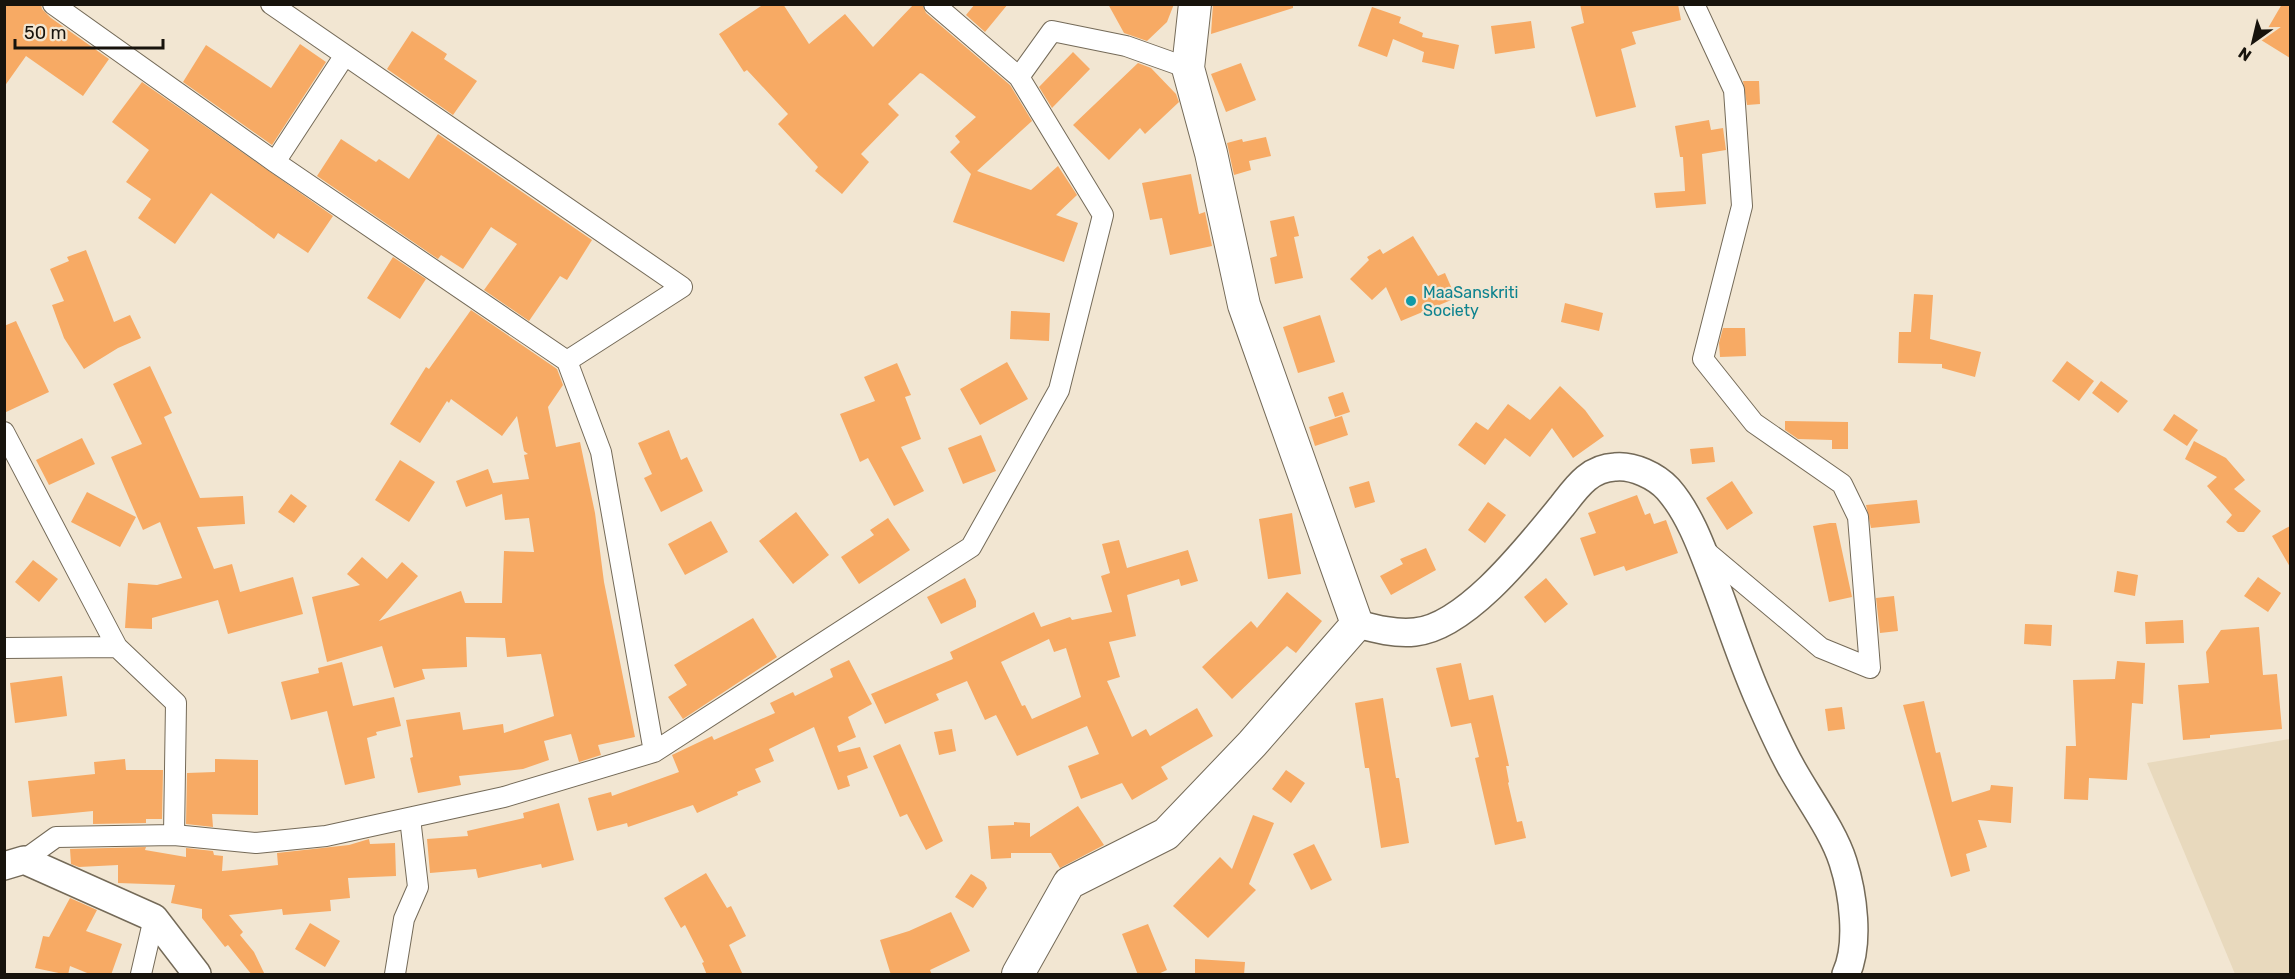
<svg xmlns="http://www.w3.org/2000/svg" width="2295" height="979" font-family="Rubik,sans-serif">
	<rect width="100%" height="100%" fill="#f2e6d2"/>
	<path fill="#e8d9bd" d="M 2290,739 L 2290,974 L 2235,974 L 2147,763 Z"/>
	<path fill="#f7aa64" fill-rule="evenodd" d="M 4,4 L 41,4 L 42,9 L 51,18 L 109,59 L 83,96 L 26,56 L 4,87 Z
		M 764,4 L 783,4 L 809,44 L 845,14 L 873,47 L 914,4 L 922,4 L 926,13 L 1010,85 L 1032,121 L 977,171 L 1031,190 L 1058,166 L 1077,195 L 1056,215 L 1078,223 L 1064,262 L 953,222 L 971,174 L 950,152 L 960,142 L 955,136 L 976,117 L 923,74 L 920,73 L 888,104 L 899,115 L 861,154 L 869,162 L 842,194 L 815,171 L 818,167 L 778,124 L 788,114 L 747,70 L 744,72 L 719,34 Z
		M 975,4 L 1008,4 L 985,32 L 966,15 Z
		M 1108,4 L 1174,4 L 1167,22 L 1147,41 L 1124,33 Z
		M 1213,4 L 1293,4 L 1293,8 L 1211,34 Z
		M 1580,4 L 1678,4 L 1681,20 L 1632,32 L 1636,44 L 1621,49 L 1636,107 L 1596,117 L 1571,27 L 1584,23 Z
		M 2282,4 L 2290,4 L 2290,58 L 2261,40 Z
		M 1372,7 L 1401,17 L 1399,23 L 1423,33 L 1422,37 L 1459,45 L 1454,69 L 1422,62 L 1424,52 L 1393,39 L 1387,57 L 1358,46 Z
		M 1531,21 L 1535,48 L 1495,54 L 1491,26 Z
		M 412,31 L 447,54 L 444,59 L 477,81 L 453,115 L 387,69 Z
		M 300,44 L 326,62 L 272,145 L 183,82 L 206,45 L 271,88 Z
		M 1073,52 L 1090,69 L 1052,108 L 1039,87 Z
		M 1138,63 L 1151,68 L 1176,94 L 1179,102 L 1145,134 L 1140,128 L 1109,160 L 1073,125 Z
		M 1241,63 L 1256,100 L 1226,112 L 1211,74 Z
		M 1743,81 L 1759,81 L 1760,104 L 1747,105 Z
		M 142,82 L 333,216 L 308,253 L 278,233 L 274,239 L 211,193 L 175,244 L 138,218 L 151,199 L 126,182 L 149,150 L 112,122 Z
		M 1709,120 L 1711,130 L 1723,128 L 1726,150 L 1702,154 L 1706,204 L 1656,208 L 1654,193 L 1685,191 L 1683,157 L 1680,157 L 1675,126 Z
		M 438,134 L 592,240 L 567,280 L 560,276 L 529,321 L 484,290 L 517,244 L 491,227 L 463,269 L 441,255 L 438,259 L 317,176 L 341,139 L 376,162 L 379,159 L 409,179 Z
		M 1266,137 L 1271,156 L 1249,161 L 1251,170 L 1234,175 L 1227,143 L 1242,139 L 1243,142 Z
		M 1191,174 L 1199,214 L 1205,212 L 1212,246 L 1170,255 L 1162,218 L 1150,220 L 1142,183 Z
		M 1294,216 L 1299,236 L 1294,237 L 1303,278 L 1275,284 L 1270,258 L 1277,256 L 1270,221 Z
		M 1413,236 L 1438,276 L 1445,273 L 1456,298 L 1401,321 L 1386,287 L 1372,300 L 1350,279 L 1369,260 L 1367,257 L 1380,249 L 1383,254 Z
		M 86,250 L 114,322 L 130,315 L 141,338 L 118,348 L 84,369 L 64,338 L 52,305 L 64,301 L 50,269 L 69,261 L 67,257 Z
		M 393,257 L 426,279 L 400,319 L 367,298 Z
		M 1914,294 L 1933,295 L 1930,339 L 1981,352 L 1975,377 L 1942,368 L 1942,364 L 1898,363 L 1899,332 L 1911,332 Z
		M 1565,303 L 1603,313 L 1599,331 L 1561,322 Z
		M 471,310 L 557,369 L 563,385 L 548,407 L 556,447 L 580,442 L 595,513 L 604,582 L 635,737 L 598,745 L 601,755 L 579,762 L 571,734 L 544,741 L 549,760 L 523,769 L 459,776 L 461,785 L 418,793 L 410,758 L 413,757 L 406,720 L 460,712 L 463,730 L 503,724 L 504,733 L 554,716 L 541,654 L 507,657 L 505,638 L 466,637 L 467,667 L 422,669 L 425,679 L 394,688 L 382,646 L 327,662 L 312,597 L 360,585 L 347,574 L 362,557 L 387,579 L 402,562 L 418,576 L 379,621 L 461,591 L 465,603 L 502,603 L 504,551 L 534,552 L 529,518 L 505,520 L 502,494 L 466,507 L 456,481 L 488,469 L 493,483 L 529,479 L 524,455 L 528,454 L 524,451 L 517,416 L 502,436 L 451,399 L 449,403 L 447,401 L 420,443 L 390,424 L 426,367 L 429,369 Z
		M 1011,311 L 1050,313 L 1049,341 L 1010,339 Z
		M 1320,315 L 1335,362 L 1298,373 L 1283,327 Z
		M 16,321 L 49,392 L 4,413 L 4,326 Z
		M 1723,328 L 1745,328 L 1746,356 L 1720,357 L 1719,343 Z
		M 2067,361 L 2094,381 L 2079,401 L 2052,381 Z
		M 1007,362 L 1028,399 L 980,425 L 960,389 Z
		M 897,363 L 911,395 L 905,397 L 921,439 L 901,447 L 924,491 L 894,506 L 868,458 L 860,462 L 840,414 L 875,401 L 864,377 Z
		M 150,366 L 172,413 L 164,417 L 200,498 L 243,496 L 245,524 L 197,527 L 214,569 L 232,564 L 240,592 L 293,577 L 303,614 L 228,634 L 218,600 L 152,618 L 152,629 L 125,628 L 128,583 L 157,585 L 182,578 L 160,522 L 143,530 L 111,457 L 142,444 L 113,384 Z
		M 2101,381 L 2128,401 L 2118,413 L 2092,393 Z
		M 1560,386 L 1585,410 L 1604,436 L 1573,458 L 1552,428 L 1530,457 L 1505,438 L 1485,465 L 1458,445 L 1476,422 L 1488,430 L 1508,404 L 1530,420 Z
		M 1343,392 L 1350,412 L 1335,417 L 1328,397 Z
		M 2174,414 L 2198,430 L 2187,446 L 2163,430 Z
		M 1342,416 L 1348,435 L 1315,446 L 1309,427 Z
		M 1785,421 L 1848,422 L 1848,449 L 1832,449 L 1832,440 L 1798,439 L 1785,430 Z
		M 669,430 L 681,460 L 687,457 L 703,491 L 661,512 L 644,478 L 652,474 L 638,443 Z
		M 981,435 L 996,471 L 963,484 L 948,448 Z
		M 82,438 L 95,464 L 49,485 L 36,460 Z
		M 2194,441 L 2226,458 L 2245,480 L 2234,489 L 2261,511 L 2244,532 L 2238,532 L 2226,522 L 2232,515 L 2207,486 L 2217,477 L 2185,459 Z
		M 1713,447 L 1715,462 L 1692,464 L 1690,449 Z
		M 400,460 L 435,482 L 409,522 L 375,500 Z
		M 1369,481 L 1375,502 L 1355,508 L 1349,487 Z
		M 1732,481 L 1753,513 L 1727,530 L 1706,498 Z
		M 87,492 L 136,517 L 120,547 L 71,522 Z
		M 291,494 L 307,506 L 294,523 L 278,512 Z
		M 1637,495 L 1645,515 L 1650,513 L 1654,524 L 1666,520 L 1678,553 L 1626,571 L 1624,566 L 1594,576 L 1580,538 L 1596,533 L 1588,513 Z
		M 1917,500 L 1920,523 L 1871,528 L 1866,505 Z
		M 1488,502 L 1506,515 L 1485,543 L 1468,530 Z
		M 796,512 L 829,555 L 793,584 L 759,541 Z
		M 1292,513 L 1301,574 L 1268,579 L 1259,519 Z
		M 888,518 L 910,550 L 859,584 L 841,557 L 874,535 L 870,530 Z
		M 711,521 L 728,552 L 685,575 L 668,544 Z
		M 1830,523 L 1836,523 L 1852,597 L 1829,602 L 1813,526 Z
		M 2290,526 L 2290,567 L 2272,536 Z
		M 1119,540 L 1127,568 L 1188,550 L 1198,581 L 1181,586 L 1179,579 L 1127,595 L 1136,636 L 1109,642 L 1120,677 L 1107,681 L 1132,737 L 1146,729 L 1150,736 L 1197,708 L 1213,736 L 1161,767 L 1168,779 L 1132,800 L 1122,783 L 1081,799 L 1068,766 L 1099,754 L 1087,726 L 1017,756 L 996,715 L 985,720 L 967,681 L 936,694 L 939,700 L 885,724 L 871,694 L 953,659 L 950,652 L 1034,612 L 1041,627 L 1070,617 L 1072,620 L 1112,612 L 1101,576 L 1110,573 L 1102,544 ZM 1049,639 L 1054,652 L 1066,648 L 1081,697 L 1032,719 L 1025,705 L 1022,706 L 1001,662 Z
		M 1426,548 L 1436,570 L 1391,595 L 1380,576 L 1403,564 L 1400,559 Z
		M 33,560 L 58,579 L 39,602 L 15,582 Z
		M 2117,571 L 2138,575 L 2135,596 L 2114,592 Z
		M 2258,577 L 2281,593 L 2268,612 L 2244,596 Z
		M 965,578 L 976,601 L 976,607 L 941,624 L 927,597 Z
		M 1546,578 L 1568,604 L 1545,623 L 1524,597 Z
		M 1287,592 L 1322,621 L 1296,653 L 1287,646 L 1232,699 L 1202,667 L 1251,621 L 1257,628 Z
		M 1894,596 L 1898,631 L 1880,633 L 1876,598 Z
		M 753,618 L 777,657 L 683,719 L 668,697 L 687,685 L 674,665 Z
		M 2183,620 L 2184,643 L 2146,644 L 2145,622 Z
		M 2025,624 L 2052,625 L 2051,646 L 2024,644 Z
		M 2259,627 L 2263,675 L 2277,674 L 2282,729 L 2210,735 L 2210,738 L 2183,740 L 2178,685 L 2209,683 L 2206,652 L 2221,630 Z
		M 849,660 L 872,704 L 848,717 L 856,737 L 837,746 L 839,752 L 860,747 L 868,768 L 847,776 L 850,786 L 838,790 L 814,727 L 769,749 L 774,761 L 755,769 L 761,782 L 737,792 L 738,795 L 697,813 L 693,805 L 628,827 L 627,823 L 597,831 L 588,798 L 611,792 L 612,796 L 679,772 L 672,755 L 712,736 L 714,740 L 775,713 L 770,703 L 793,692 L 795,696 L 833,677 L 830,669 Z
		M 2117,661 L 2145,663 L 2143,704 L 2132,703 L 2127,780 L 2089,778 L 2088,800 L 2064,799 L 2066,746 L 2076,746 L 2073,680 L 2115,679 Z
		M 342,662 L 353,706 L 394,697 L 401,726 L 376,732 L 377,735 L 367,738 L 375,778 L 345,785 L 327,711 L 291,720 L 281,682 L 319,673 L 318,668 Z
		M 1461,663 L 1469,700 L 1493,695 L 1509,766 L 1506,766 L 1509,782 L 1508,783 L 1517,822 L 1522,821 L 1526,838 L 1495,845 L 1475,758 L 1479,757 L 1471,723 L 1451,727 L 1436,668 Z
		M 62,676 L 67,716 L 15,723 L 10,683 Z
		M 1383,698 L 1396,778 L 1399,778 L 1409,843 L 1381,848 L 1369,768 L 1365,768 L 1355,703 Z
		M 1924,701 L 1936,753 L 1940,752 L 1952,802 L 1990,790 L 1991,785 L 2013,787 L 2011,823 L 1978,820 L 1987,847 L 1966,854 L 1970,871 L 1951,877 L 1903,705 Z
		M 1842,707 L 1845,729 L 1828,731 L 1825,709 Z
		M 952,729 L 956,751 L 939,755 L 934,732 Z
		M 900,744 L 943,841 L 926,850 L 907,814 L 900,817 L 873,756 Z
		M 125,759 L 126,770 L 163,770 L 162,819 L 146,819 L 146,823 L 93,824 L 93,811 L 32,817 L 28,781 L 95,774 L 94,762 Z
		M 215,759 L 258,760 L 258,815 L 212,814 L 213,827 L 186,824 L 187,773 L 215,772 Z
		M 1286,770 L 1305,783 L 1291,803 L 1272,789 Z
		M 559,803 L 574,860 L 542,868 L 541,864 L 478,878 L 476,869 L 430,873 L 427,839 L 468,836 L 467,831 L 524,818 L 523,813 Z
		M 1078,806 L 1104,845 L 1060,868 L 1051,853 L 1011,853 L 1011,858 L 991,859 L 988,826 L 1014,825 L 1014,822 L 1030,823 L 1030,837 Z
		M 1253,815 L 1274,823 L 1249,884 L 1256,890 L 1208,938 L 1173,906 L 1220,857 L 1232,869 Z
		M 369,839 L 370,844 L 395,843 L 396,876 L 348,878 L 350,898 L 330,900 L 331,911 L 283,915 L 282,909 L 229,915 L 243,932 L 240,935 L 254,952 L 265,975 L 252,975 L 228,945 L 225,947 L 202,918 L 202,909 L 171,903 L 175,885 L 118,883 L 118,865 L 79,867 L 71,864 L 70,849 L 146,847 L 145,850 L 186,857 L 186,848 L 213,851 L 214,855 L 223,856 L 222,871 L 233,870 L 278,865 L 277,853 L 349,845 Z
		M 1314,844 L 1332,880 L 1311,890 L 1293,854 Z
		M 706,873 L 727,908 L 731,906 L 746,936 L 729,945 L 743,975 L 707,975 L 702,963 L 704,962 L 685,925 L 681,928 L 664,898 Z
		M 971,874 L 984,882 L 987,888 L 973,908 L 955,897 Z
		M 70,898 L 97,910 L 86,931 L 122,944 L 111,975 L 92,975 L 70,966 L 68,975 L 35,968 L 43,936 L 49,937 Z
		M 951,912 L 970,951 L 930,970 L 932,975 L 891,975 L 880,940 L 909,931 Z
		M 310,923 L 340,941 L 325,967 L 295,949 Z
		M 1148,924 L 1167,970 L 1156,975 L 1138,975 L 1122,934 Z
		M 1195,959 L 1245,962 L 1244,975 L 1195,975 Z"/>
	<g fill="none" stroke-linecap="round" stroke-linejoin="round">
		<defs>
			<path id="street" d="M 53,4 L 275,162 L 567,361 L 601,452 L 654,752
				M 271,4 L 682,287 L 567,361
				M 1694,4 L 1734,90 L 1742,206 L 1703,359 L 1754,423 L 1842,484 L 1858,517 L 1870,668 L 1821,648 L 1703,549
				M 1019,77 L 1052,31 L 1126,46 L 1188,68
				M 275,162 L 345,55
				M 4,432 L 117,647 L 176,703 L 174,835 L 56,837 L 24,860
				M 4,648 L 117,647
				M 174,835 L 256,843 L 326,836 L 504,797 L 654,752 L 971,547 L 1059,390 L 1103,215 L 1019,77 L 934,4
				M 141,974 L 154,918
				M 395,974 L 404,919 L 418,887 L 410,818"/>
			<path id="secondary" d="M 1357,624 C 1376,629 1395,634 1415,632 C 1467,627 1530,545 1562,506 C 1576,488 1589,468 1615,467 C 1633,465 1656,476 1668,489 C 1689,513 1701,546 1712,575 C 1727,614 1740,656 1757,695 C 1767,718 1778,743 1790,765 C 1806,795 1833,830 1843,862 C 1853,893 1860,944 1846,974
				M 4,866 L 24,860 L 154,918 L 197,974"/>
			<path id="primary" d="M 1018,974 L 1069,883 L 1166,834 L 1252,744 L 1357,624 L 1244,305 L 1211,153 L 1188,68 L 1195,4"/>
		</defs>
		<use href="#street" stroke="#746a58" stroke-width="22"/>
		<use href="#secondary" stroke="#746a58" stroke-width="30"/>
		<use href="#primary" stroke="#746a58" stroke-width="34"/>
		<use href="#street" stroke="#fff" stroke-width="20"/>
		<use href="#secondary" stroke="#fff" stroke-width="27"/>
		<use href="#primary" stroke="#fff" stroke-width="32"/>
	</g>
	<circle fill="#0f9aa8" stroke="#f2e6d2" stroke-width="2" cx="1411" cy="301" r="6"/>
	<g text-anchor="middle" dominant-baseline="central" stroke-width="4.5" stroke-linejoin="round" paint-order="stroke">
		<g font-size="16" fill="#0d838f" stroke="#f2e6d2" text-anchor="start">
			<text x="1423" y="292">MaaSanskriti<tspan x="1423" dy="18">Society</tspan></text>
		</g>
	</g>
	<rect width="2295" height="979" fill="none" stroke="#17130c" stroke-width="12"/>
	<g transform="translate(2253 42) rotate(214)" stroke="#f2e6d2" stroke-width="4.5" paint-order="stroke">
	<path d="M0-4.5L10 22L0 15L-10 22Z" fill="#17130c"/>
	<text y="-9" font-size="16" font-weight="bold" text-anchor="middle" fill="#17130c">N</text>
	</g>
	<path d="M15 39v9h148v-9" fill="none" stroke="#17130c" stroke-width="3"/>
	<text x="24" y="39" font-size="18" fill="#17130c" stroke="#f2e6d2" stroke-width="4.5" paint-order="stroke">50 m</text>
</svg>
